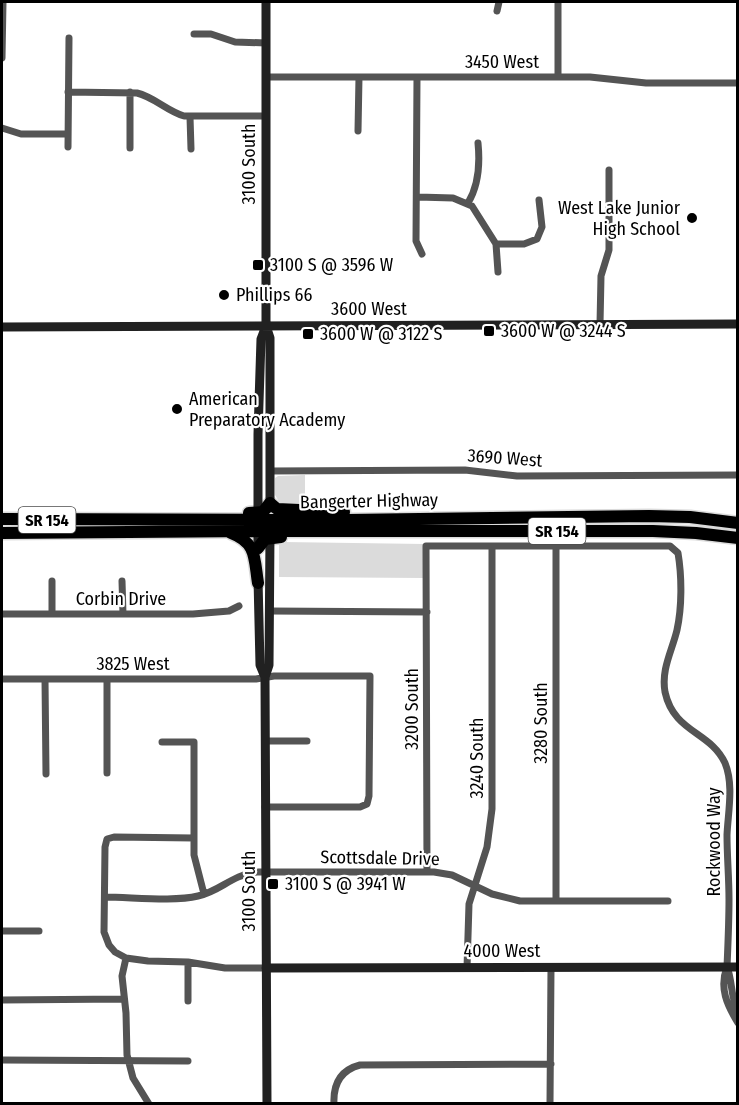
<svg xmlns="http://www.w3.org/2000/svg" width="739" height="1105" font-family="'Fira Sans Condensed',sans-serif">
	<rect width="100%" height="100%" fill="#fff"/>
	<path fill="#dbdbdb" d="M 305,475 L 305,505 L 281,505 L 275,495 L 275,478 L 278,476 Z
		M 283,542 L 424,544 L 423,578 L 279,577 L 279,544 Z"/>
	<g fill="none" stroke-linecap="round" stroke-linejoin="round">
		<defs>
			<path id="highway" d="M 249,513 L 263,512 L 270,503 L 277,509 L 344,512
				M 2,519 L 347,520 L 649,516 L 690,517 L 738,523
				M 2,533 L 270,531 L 653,531 L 696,533 L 738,538
				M 231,533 C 257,543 254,558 258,583
				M 258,548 L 265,539 L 281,537"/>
		</defs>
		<use href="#highway" stroke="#dbdbdb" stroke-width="15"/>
		<path stroke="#545454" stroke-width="7" d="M 497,11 L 499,2
			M 194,34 L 211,34 L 235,42 L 266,43
			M 2,58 L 3,2
			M 266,77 L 590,77 L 646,83 L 738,83
			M 417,77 L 416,241 L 422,254
			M 558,77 L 558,2
			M 68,92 L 137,93 C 154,97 167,111 184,116 L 266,116
			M 130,92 L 130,148
			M 190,117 L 191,149
			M 2,128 L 21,134 L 68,134
			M 358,131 L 359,77
			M 68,147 L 69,38
			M 418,197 L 453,198 L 472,206 L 496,244 L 498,272
			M 468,203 C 479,185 480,163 478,143
			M 496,244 L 524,244 L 537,239 L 542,227 L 539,200
			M 600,324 L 601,276 L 609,250 L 609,170
			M 270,471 L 465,470 L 517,476 L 738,475
			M 556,546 L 556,901
			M 52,581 L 52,614
			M 122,581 L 123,614
			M 270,611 L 427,612
			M 2,614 L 193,614 L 229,611 L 239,606
			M 2,679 L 256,679 L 274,676 L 370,676 L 369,796 L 367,804 L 360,807 L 265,807
			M 45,679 L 46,774
			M 107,679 L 107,773
			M 265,741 L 307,741
			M 162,742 L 194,742 L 194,855 L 204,894
			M 194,838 L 114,837 L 107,839 L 105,847 L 104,932 L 109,945 L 115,952 L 126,958 L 148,961 L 188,962 L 225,968 L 266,968
			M 427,872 L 426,546 L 670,546 L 678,553 C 682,577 682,607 677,630 C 672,651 661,669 665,692 C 674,733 710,731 725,763 C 734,785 728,812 727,835 C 727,856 729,878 729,899 C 729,922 728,944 727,967 C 719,988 727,1005 738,1023
			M 105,897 C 131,897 174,902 198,896 C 221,891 231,875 257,872 L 434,872 L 452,875 L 492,894 L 520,901 L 668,901
			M 2,931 L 39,931
			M 126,958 L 122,976 L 126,1013 L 127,1055 L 133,1078 L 149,1104
			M 188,962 L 188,1001
			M 727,967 C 733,982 730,996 738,1011
			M 467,968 L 469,904 L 487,847 L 492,809 L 492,546
			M 2,1000 L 124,999
			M 2,1060 L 188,1061
			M 334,1104 C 333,1084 341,1070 360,1065 L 551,1064
			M 550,1104 L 551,968"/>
		<path stroke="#212121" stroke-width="9" d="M 266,2 L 266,326 L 270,338 L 270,508
			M 2,327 L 738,324
			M 258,550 L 258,434 L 261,339 L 266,326
			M 258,579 L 260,665 L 265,677
			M 266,968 L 738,967
			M 267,1104 L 265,677 L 269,665 L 270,534"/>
		<use href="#highway" stroke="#000" stroke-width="12"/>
	</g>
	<g fill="#000" stroke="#fff" stroke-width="2">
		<circle cx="692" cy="218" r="6"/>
		<rect x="252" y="259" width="12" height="12" rx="3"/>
		<circle cx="224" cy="295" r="6"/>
		<rect x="483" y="325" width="12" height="12" rx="3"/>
		<rect x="302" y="328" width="12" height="12" rx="3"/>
		<circle cx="177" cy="409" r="6"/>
		<rect x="267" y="878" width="12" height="12" rx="3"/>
	</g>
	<g text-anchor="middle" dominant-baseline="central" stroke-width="4.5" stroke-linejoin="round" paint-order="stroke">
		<g fill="#fff" stroke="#4c4c4c" stroke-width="1.5">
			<rect x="18.5" y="507" width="57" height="26" rx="4.5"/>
			<rect x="528.5" y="518" width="57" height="26" rx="4.5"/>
		</g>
		<g font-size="16" font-weight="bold" fill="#000">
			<text x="47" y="520">SR 154</text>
			<text x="557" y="531">SR 154</text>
		</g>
		<g font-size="18" fill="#000" stroke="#fff">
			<text x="502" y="62">3450 West</text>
			<text transform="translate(249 164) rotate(-90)">3100 South</text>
			<text x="369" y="309">3600 West</text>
			<text transform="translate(505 458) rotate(4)">3690 West</text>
			<text transform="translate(369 501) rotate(-1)">Bangerter Highway</text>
			<text x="121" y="599">Corbin Drive</text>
			<text x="133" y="664">3825 West</text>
			<text transform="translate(412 709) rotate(-90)">3200 South</text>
			<text transform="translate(541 723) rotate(-90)">3280 South</text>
			<text transform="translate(477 758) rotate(-90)">3240 South</text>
			<text transform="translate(714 842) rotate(-90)">Rockwood Way</text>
			<text transform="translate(380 858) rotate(1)">Scottsdale Drive</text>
			<text transform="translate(249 891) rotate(-90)">3100 South</text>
			<text x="502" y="951">4000 West</text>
		</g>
		<g font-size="18" fill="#000" stroke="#fff" text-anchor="start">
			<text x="680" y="208" text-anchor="end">West Lake Junior<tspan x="680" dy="21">High School</tspan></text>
			<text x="270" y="265">3100 S @ 3596 W</text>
			<text x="236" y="295">Phillips 66</text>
			<text x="501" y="331">3600 W @ 3244 S</text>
			<text x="320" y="334">3600 W @ 3122 S</text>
			<text x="189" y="399">American<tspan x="189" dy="21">Preparatory Academy</tspan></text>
			<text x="285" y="884">3100 S @ 3941 W</text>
		</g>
	</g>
	<rect width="739" height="1105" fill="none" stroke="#000000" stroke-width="6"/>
</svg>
